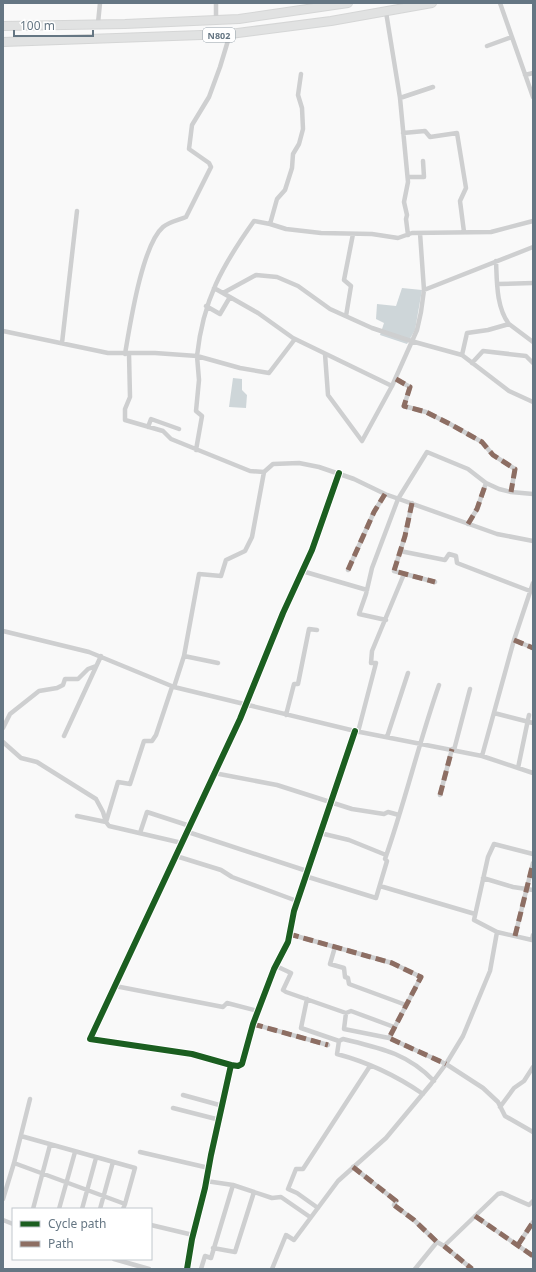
<svg xmlns="http://www.w3.org/2000/svg" width="536" height="1272" font-family="'Noto Sans',sans-serif">
	<rect width="100%" height="100%" fill="#f9f9f9"/>
	<path fill="#ced6d9" d="M 402,288 L 422,290 L 415,330 L 407,344 L 380,335 L 384,323 L 376,319 L 377,304 L 396,306 Z
		M 233,378 L 242,379 L 242,390 L 247,395 L 246,408 L 229,407 Z"/>
	<g fill="none" stroke-linecap="round" stroke-linejoin="round">
		<defs>
			<path id="highway" d="M 3,26 L 125,24 L 239,19 L 348,3
				M 3,42 L 230,34 L 331,21 L 432,3"/>
		</defs>
		<use href="#highway" stroke="#d5d6d6" stroke-width="10"/>
		<path stroke="#cecfd0" stroke-width="4.5" d="M 216,3 L 216,20
			M 500,3 L 533,97
			M 386,12 L 400,98 L 408,182 L 404,202 L 407,215 L 406,219 L 408,235
			M 98,23 L 100,3
			M 487,46 L 512,37
			M 301,74 L 298,95 L 302,108 L 303,129 L 299,144 L 293,154 L 292,168 L 285,190 L 277,199 L 270,224 L 286,229 L 321,233 L 372,234 L 398,238 L 412,233 L 491,232 L 533,221
			M 525,75 L 533,73
			M 400,98 L 433,87
			M 403,133 L 425,131 L 430,137 L 457,133 L 466,188 L 460,201 L 464,232
			M 408,177 L 424,177 L 423,161
			M 496,261 C 497,281 496,307 509,324
			M 497,284 L 533,283
			M 214,288 L 258,313 L 293,338 L 392,386 L 417,330 L 421,312 L 424,290 L 420,233
			M 424,290 L 533,247
			M 223,293 L 256,275 L 277,277 L 298,286 L 330,309 L 372,328 L 411,341 L 462,355 L 509,391 L 533,402
			M 206,306 L 220,314 L 230,297
			M 346,316 L 351,286 L 344,280 L 353,234
			M 3,331 L 108,353 L 155,353 L 197,356 C 203,300 222,266 254,221 L 270,224
			M 62,343 L 77,211
			M 125,354 C 130,325 142,245 163,227 C 169,222 179,220 186,217 L 211,167 L 209,163 L 189,149 L 192,125 L 209,97 L 220,67 L 230,34
			M 129,354 L 130,397 L 125,409 L 125,420 L 163,431 L 171,439 L 250,471 L 264,472 L 273,464 L 299,463 L 319,467 L 354,479 L 385,494 L 497,534 L 533,541
			M 325,354 L 328,395 L 362,441 L 392,386
			M 462,355 L 467,333 L 488,330 L 509,324 L 533,342
			M 472,363 L 483,351 L 526,356 L 533,363
			M 396,379 L 410,387 L 404,406 L 426,412 L 450,424 L 482,442 L 493,455 L 515,469 L 511,492
			M 148,427 L 151,419 L 179,429
			M 196,450 L 202,416 L 196,411 L 199,380 L 197,356 L 240,368 L 269,373 L 295,339
			M 412,503 L 405,536 L 394,571 L 435,582
			M 468,524 L 477,509 L 486,483
			M 400,551 L 445,560 L 449,554 L 456,556 L 457,563 L 530,591
			M 348,570 L 374,512 L 385,494
			M 302,571 L 367,590
			M 386,620 L 359,614 L 366,594 L 372,568 L 398,499 L 427,452 L 468,469 L 486,483 L 499,489 L 511,492 L 533,494
			M 3,631 L 89,652 L 174,687 L 355,731 L 482,756 L 533,773
			M 514,640 L 533,648
			M 184,656 L 218,663
			M 172,687 L 156,735 L 152,741 L 144,741 L 130,784 L 118,782 L 106,822 L 109,826 L 182,843
			M 174,687 L 184,656 L 199,574 L 221,576 L 226,560 L 245,551 L 252,537 L 264,472
			M 494,713 L 533,723
			M 286,715 L 294,684 L 298,684 L 309,629 L 317,630
			M 3,728 L 10,714 L 39,691 L 57,688 L 63,685 L 65,679 L 78,679 L 88,669 L 96,666
			M 358,732 L 376,663 L 371,663 L 372,651 L 404,574
			M 64,736 L 101,656
			M 387,737 L 408,673
			M 3,742 L 21,758 L 37,762 L 96,799 L 103,812 L 106,822 L 77,816
			M 454,750 L 470,689
			M 482,756 L 514,640 L 533,583
			M 518,768 L 529,715
			M 214,773 L 277,785 L 352,809 L 384,814 L 388,812 L 399,815
			M 440,795 L 452,749
			M 188,832 L 307,871
			M 140,833 L 147,812 L 190,826
			M 320,833 L 349,840 L 386,855
			M 533,854 L 494,844 L 488,857 L 474,920 L 497,932 L 532,940 L 533,935
			M 176,856 L 221,870 L 232,877 L 297,901
			M 305,876 L 376,898 L 387,861 L 385,859 C 405,802 419,742 439,685
			M 483,878 L 513,887 L 533,890
			M 380,886 L 475,914
			M 289,934 L 392,963 L 421,977 L 389,1038 L 446,1064 L 483,1088 L 498,1102 L 505,1116 L 533,1132
			M 515,936 L 533,863
			M 335,947 L 330,964 L 344,968 L 345,977 L 348,978 L 349,984 L 406,1005
			M 276,966 L 291,973 L 283,990 L 286,992 L 346,1013 L 351,1011 L 394,1027
			M 115,986 L 223,1007 L 227,1003 L 258,1011
			M 307,999 L 301,1028 L 339,1041 L 337,1054 C 367,1062 397,1076 423,1094
			M 346,1013 L 344,1029 L 389,1038
			M 253,1024 L 328,1045
			M 339,1041 L 343,1039 C 380,1048 407,1053 434,1081
			M 231,1065 L 192,1054 L 90,1039 L 240,719 L 283,613 L 312,550 L 339,473
			M 183,1095 L 223,1106
			M 500,1107 L 514,1088 L 524,1081 L 533,1067
			M 173,1108 L 220,1120
			M 21,1136 L 135,1168 L 125,1204
			M 140,1152 L 209,1168
			M 14,1163 L 125,1204 L 123,1209
			M 353,1167 L 396,1201 L 394,1205 L 414,1220 L 437,1242
			M 206,1181 L 233,1185 L 272,1198 L 281,1197 L 310,1217
			M 3,1199 L 14,1163 L 30,1099
			M 318,1208 L 297,1193 L 288,1189 L 296,1169 L 303,1169 L 370,1066
			M 33,1209 L 50,1145
			M 59,1209 L 75,1152
			M 82,1209 L 96,1158
			M 100,1209 L 113,1162
			M 475,1216 L 533,1256
			M 3,1220 L 13,1224
			M 151,1225 L 193,1235
			M 518,1245 L 533,1222
			M 444,1246 L 472,1269
			M 213,1248 L 235,1252 L 254,1192
			M 114,1259 L 149,1269
			M 187,1269 L 192,1239 L 205,1188 L 211,1155 L 231,1065 L 238,1066 L 242,1064 L 253,1024 L 274,969 L 288,942 L 294,911 L 355,731
			M 201,1269 L 205,1256 L 211,1258 L 233,1185
			M 272,1269 L 286,1235 L 294,1240 L 338,1181 L 386,1138 L 431,1084 L 446,1064 L 463,1036 L 490,971 L 497,932
			M 415,1269 L 437,1242 L 444,1246 L 498,1194 L 502,1193 L 529,1205 L 533,1201"/>
		<use href="#highway" stroke="#e1e2e2" stroke-width="8"/>
		<path stroke="#8d6e63" stroke-width="5" stroke-dasharray="10 5" stroke-linecap="butt" d="M 396,379 L 410,387 L 404,406 L 426,412 L 450,424 L 482,442 L 493,455 L 515,469 L 511,492
			M 412,503 L 405,536 L 394,571 L 435,582
			M 468,524 L 477,509 L 486,483
			M 348,570 L 374,512 L 385,494
			M 514,640 L 533,648
			M 440,795 L 452,749
			M 289,934 L 392,963 L 421,977 L 389,1038 L 446,1064
			M 515,936 L 533,863
			M 253,1024 L 328,1045
			M 353,1167 L 396,1201 L 394,1205 L 414,1220 L 437,1242
			M 475,1216 L 533,1256
			M 518,1245 L 533,1222
			M 444,1246 L 472,1269"/>
		<defs>
			<path id="cycleway" d="M 231,1065 L 192,1054 L 90,1039 L 240,719 L 283,613 L 312,550 L 339,473
				M 187,1269 L 192,1239 L 205,1188 L 211,1155 L 231,1065 L 238,1066 L 242,1064 L 253,1024 L 274,969 L 288,942 L 294,911 L 355,731"/>
		</defs>
		<use href="#cycleway" stroke="#fff" stroke-width="8"/>
		<use href="#cycleway" stroke="#1b5e20" stroke-width="6"/>
	</g>
	<g text-anchor="middle" dominant-baseline="central" stroke-width="4" stroke-linejoin="round" paint-order="stroke">
		<rect fill="#fff" stroke="#939fa8" stroke-width="1" x="203" y="28" width="32" height="14" rx="3"/>
		<g font-size="9" font-weight="bold" fill="#657683">
			<text x="219" y="35">N802</text>
		</g>
	</g>
	<rect width="536" height="1272" fill="none" stroke="#657683" stroke-width="8"/>
	<rect x="12" y="1208" width="140" height="52" fill="#ffffff" stroke="#c1c8cd"/>
	<rect x="20" y="1221" width="20" height="6" fill="#1b5e20" stroke="#c1c8cd"/>
	<text x="48" y="1228" font-size="12" fill="#657683">Cycle path</text>
	<rect x="20" y="1241" width="20" height="6" fill="#8d6e63" stroke="#c1c8cd"/>
	<text x="48" y="1248" font-size="12" fill="#657683">Path</text>
	<path d="M14 30v6h79v-6" fill="none" stroke="#657683" stroke-width="2"/>
	<text x="20" y="30" font-size="12" fill="#657683" stroke="#ffffff" stroke-width="3" paint-order="stroke">100 m</text>
</svg>
